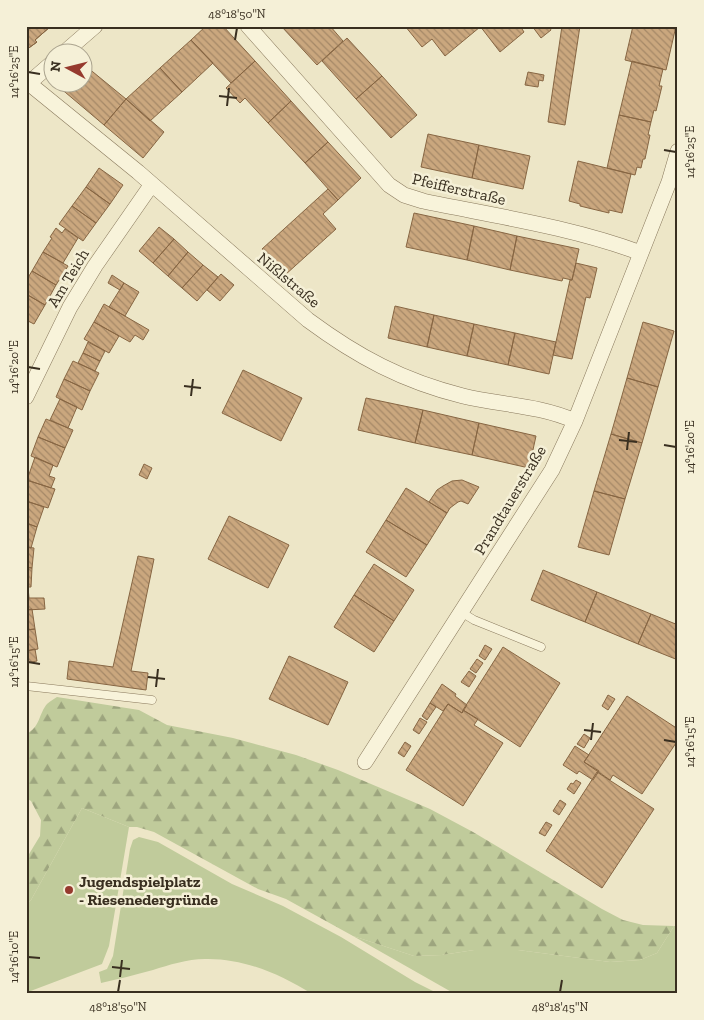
<svg xmlns="http://www.w3.org/2000/svg" width="704" height="1020" font-family="'Zilla Slab',serif">
	<defs>
		<pattern id="forest-firs" width="22" height="20" patternUnits="userSpaceOnUse" patternTransform="scale(1.25)"><rect width="22" height="20" fill="#c0cb9b"/><path d="M5 1l3.5 6h-7zM16 11l3.5 6h-7z" fill="#9da57e"/></pattern>
		<pattern id="building-back-hatch" width="6" height="6" patternUnits="userSpaceOnUse" patternTransform="scale(1.25)"><rect width="6" height="6" fill="#caa77e"/><path d="M-1 5l2 2M0 0l6 6M5-1l2 2" fill="none" stroke="#a58867"/></pattern>
	</defs>
	<rect width="100%" height="100%" fill="#ede6c7"/>
	<path fill="#c0cb9b" d="M 82,808 L 129,827 L 109,946 L 102,964 L 28,992 L 26,985 L 26,904 L 31,900 Z
		M 139,837 L 158,842 L 232,884 L 283,906 L 341,937 L 415,982 L 439,994 L 312,994 C 280,974 243,958 205,959 C 187,959 169,965 153,970 C 135,975 118,979 101,983 L 99,972 L 107,969 L 113,956 L 130,849 L 133,840 Z
		M 674,926 L 678,926 L 678,994 L 455,994 L 353,936 L 414,956 L 442,955 L 474,950 L 518,950 L 610,962 L 640,960 L 657,953 Z"/>
	<path fill="url(#forest-firs)" d="M 57,697 L 139,710 L 167,725 L 233,738 L 296,755 L 338,770 L 430,809 L 473,832 L 602,909 L 623,920 L 643,925 L 674,926 L 657,953 L 640,960 L 610,962 L 518,950 L 474,950 L 442,955 L 414,956 L 353,936 L 286,899 L 258,889 L 154,832 L 137,827 L 129,827 L 82,808 L 31,900 L 26,904 L 26,859 L 40,836 L 41,820 L 31,801 L 26,798 L 26,734 C 40,728 39,713 47,704 C 50,701 54,699 57,697 Z"/>
	<path fill="url(#building-back-hatch)" stroke="#876643" d="M 26,26 L 50,27 L 35,40 L 37,42 L 26,50 Z
		M 26,26 L 51,26 L 35,40 L 37,42 L 26,50 Z
		M 206,26 L 223,26 L 255,61 L 231,83 L 191,40 Z
		M 330,26 L 343,41 L 317,65 L 282,27 Z
		M 405,26 L 480,26 L 480,27 L 445,56 L 432,39 L 422,47 Z
		M 480,26 L 520,26 L 524,32 L 500,52 Z
		M 532,26 L 549,26 L 551,30 L 541,38 Z
		M 562,26 L 580,26 L 565,125 L 548,122 Z
		M 633,26 L 676,26 L 666,70 L 625,60 Z
		M 347,38 L 382,76 L 356,99 L 322,61 Z
		M 191,40 L 213,63 L 182,92 L 160,68 Z
		M 255,61 L 291,101 L 268,123 L 245,98 L 240,103 L 226,88 Z
		M 632,61 L 663,69 L 659,86 L 662,86 L 656,111 L 654,110 L 651,122 L 619,115 Z
		M 82,63 L 126,99 L 104,125 L 59,87 L 63,82 L 82,82 Z
		M 160,68 L 182,92 L 150,121 L 126,99 Z
		M 528,72 L 544,75 L 543,81 L 539,80 L 538,87 L 525,85 Z
		M 382,76 L 417,115 L 391,138 L 356,99 Z
		M 126,99 L 164,132 L 143,158 L 104,125 Z
		M 291,101 L 328,142 L 305,163 L 268,123 Z
		M 619,115 L 651,122 L 648,135 L 650,135 L 645,159 L 643,159 L 641,168 L 637,167 L 635,175 L 607,168 Z
		M 428,134 L 479,145 L 472,178 L 421,167 Z
		M 328,142 L 361,178 L 338,200 L 305,163 Z
		M 479,145 L 530,156 L 523,189 L 472,178 Z
		M 578,161 L 631,174 L 622,213 L 609,210 L 609,213 L 580,206 L 580,204 L 569,201 Z
		M 99,168 L 123,185 L 110,204 L 86,187 Z
		M 86,187 L 110,204 L 96,223 L 72,206 Z
		M 328,189 L 338,200 L 323,214 L 336,229 L 285,275 L 262,249 Z
		M 72,206 L 96,223 L 83,241 L 59,224 Z
		M 414,213 L 474,226 L 467,260 L 406,247 Z
		M 474,226 L 517,236 L 510,270 L 467,260 Z
		M 159,227 L 174,239 L 153,263 L 139,251 Z
		M 56,228 L 62,233 L 65,229 L 78,238 L 63,263 L 43,252 L 52,238 L 50,237 Z
		M 517,236 L 579,249 L 572,280 L 563,278 L 562,281 L 510,270 Z
		M 174,239 L 188,252 L 168,276 L 153,263 Z
		M 43,252 L 68,266 L 56,285 L 32,271 Z
		M 188,252 L 203,265 L 182,288 L 168,276 Z
		M 576,263 L 597,268 L 590,298 L 586,297 L 572,359 L 553,355 L 570,280 L 572,280 Z
		M 203,265 L 218,277 L 197,301 L 182,288 Z
		M 32,271 L 56,285 L 45,305 L 26,294 L 26,281 Z
		M 221,274 L 234,285 L 220,301 L 207,290 Z
		M 112,275 L 124,283 L 120,290 L 108,283 Z
		M 124,283 L 139,292 L 125,316 L 109,307 Z
		M 26,294 L 45,305 L 34,324 L 26,320 Z
		M 104,304 L 149,330 L 143,340 L 135,335 L 130,342 L 94,322 Z
		M 395,306 L 434,315 L 427,347 L 388,338 Z
		M 434,315 L 474,324 L 467,356 L 427,347 Z
		M 94,322 L 119,336 L 109,353 L 84,339 Z
		M 643,322 L 674,331 L 658,387 L 627,378 Z
		M 474,324 L 515,333 L 508,365 L 467,356 Z
		M 515,333 L 556,342 L 549,374 L 508,365 Z
		M 88,342 L 105,351 L 100,361 L 83,353 Z
		M 83,353 L 100,361 L 95,371 L 78,363 Z
		M 73,361 L 99,373 L 90,391 L 64,379 Z
		M 243,370 L 302,398 L 281,441 L 222,413 Z
		M 627,378 L 658,387 L 642,443 L 611,434 Z
		M 64,379 L 90,391 L 82,410 L 56,397 Z
		M 366,398 L 423,410 L 415,443 L 358,430 Z
		M 60,399 L 77,407 L 68,428 L 50,420 Z
		M 423,410 L 479,423 L 472,455 L 415,443 Z
		M 46,419 L 73,430 L 65,448 L 38,437 Z
		M 479,423 L 536,436 L 529,468 L 472,455 Z
		M 611,434 L 642,443 L 625,499 L 594,491 Z
		M 38,437 L 65,448 L 57,467 L 31,456 Z
		M 35,457 L 53,465 L 49,476 L 55,478 L 51,488 L 27,480 Z
		M 144,464 L 152,468 L 147,479 L 139,475 Z
		M 26,480 L 55,489 L 48,508 L 26,501 Z
		M 462,480 L 479,487 L 468,504 L 461,501 L 458,502 L 450,508 L 447,513 L 429,502 L 437,490 L 443,486 L 452,481 Z
		M 406,488 L 447,513 L 427,545 L 386,520 Z
		M 594,491 L 625,499 L 609,555 L 578,547 Z
		M 26,501 L 44,507 L 37,527 L 26,523 Z
		M 229,516 L 289,545 L 268,588 L 208,559 Z
		M 386,520 L 427,545 L 406,577 L 366,552 Z
		M 26,523 L 37,527 L 31,548 L 26,547 Z
		M 26,547 L 34,548 L 32,568 L 26,567 Z
		M 138,556 L 154,559 L 131,671 L 148,673 L 146,690 L 67,679 L 69,661 L 113,667 Z
		M 374,564 L 414,590 L 394,621 L 354,595 Z
		M 26,567 L 32,568 L 31,587 L 26,587 Z
		M 543,570 L 597,592 L 585,622 L 531,600 Z
		M 26,587 L 28,587 L 29,598 L 44,598 L 45,609 L 26,610 Z
		M 597,592 L 651,614 L 638,644 L 585,622 Z
		M 354,595 L 394,621 L 374,652 L 334,627 Z
		M 32,609 L 35,629 L 26,630 L 26,610 Z
		M 651,614 L 678,625 L 678,660 L 638,644 Z
		M 35,629 L 38,649 L 26,651 L 26,630 Z
		M 485,645 L 492,649 L 485,660 L 479,656 Z
		M 503,647 L 560,683 L 520,747 L 463,710 Z
		M 35,649 L 37,661 L 26,663 L 26,651 Z
		M 289,656 L 348,682 L 328,725 L 269,699 Z
		M 477,659 L 483,663 L 476,673 L 470,669 Z
		M 469,671 L 476,676 L 469,687 L 461,682 Z
		M 442,684 L 456,694 L 455,696 L 467,705 L 462,713 L 448,704 L 443,711 L 430,703 Z
		M 608,695 L 615,699 L 608,710 L 602,706 Z
		M 627,696 L 678,729 L 678,740 L 642,794 L 613,775 L 610,780 L 584,762 Z
		M 430,703 L 436,707 L 427,720 L 422,716 Z
		M 448,704 L 462,713 L 463,710 L 478,719 L 474,725 L 503,743 L 463,806 L 406,770 Z
		M 420,718 L 427,722 L 419,734 L 413,730 Z
		M 584,734 L 590,738 L 584,748 L 577,744 Z
		M 405,742 L 411,746 L 404,757 L 398,753 Z
		M 575,746 L 589,755 L 584,762 L 599,771 L 593,780 L 579,771 L 577,774 L 563,765 Z
		M 597,772 L 654,809 L 602,888 L 546,851 Z
		M 576,780 L 581,783 L 574,794 L 567,789 L 571,783 L 573,784 Z
		M 560,800 L 566,804 L 559,815 L 553,811 Z
		M 546,822 L 552,825 L 545,836 L 539,833 Z"/>
	<g fill="none" stroke-linecap="round" stroke-linejoin="round">
		<defs>
			<path id="lane" d="M 461,612 L 474,620 L 541,647
				M 26,686 L 152,700"/>
			<path id="street" d="M 248,26 L 389,185 L 404,195 L 423,201 C 495,216 571,227 641,253
				M 65,52 L 95,26
				M 26,81 L 138,172 L 308,320 C 358,357 403,381 463,396 C 500,405 539,405 575,421
				M 29,83 L 52,63
				M 26,397 L 70,307 L 95,266 L 152,184
				M 365,762 L 552,470 L 575,421 L 669,182 L 678,151"/>
		</defs>
		<use href="#lane" stroke="#89795d" stroke-width="9"/>
		<use href="#street" stroke="#89795d" stroke-width="16"/>
		<use href="#lane" stroke="#f8f3da" stroke-width="8"/>
		<use href="#street" stroke="#f8f3da" stroke-width="15"/>
	</g>
	<path fill="none" stroke="#392f20" stroke-width="2" d="M 235,40 L 237,28M 28,72 L 40,74M 219,96 L 237,98M 227,106 L 229,88M 664,150 L 676,152M 28,367 L 40,369M 184,386 L 201,388M 191,396 L 193,379M 619,440 L 637,442M 664,445 L 676,447M 627,450 L 629,432M 28,662 L 40,664M 148,677 L 165,679M 156,687 L 158,669M 584,730 L 601,732M 591,740 L 593,723M 664,740 L 676,742M 28,957 L 40,958M 112,967 L 130,969M 120,977 L 122,960M 118,992 L 120,980M 560,992 L 562,980"/>
	<circle fill="#963a2e" stroke="#f5f0d7" stroke-width="2" cx="69" cy="890" r="5"/>
	<g text-anchor="middle" dominant-baseline="central" stroke-width="5" stroke-linejoin="round" paint-order="stroke">
		<g font-size="16" fill="#392f20" stroke="#f5f0d7">
			<text transform="translate(459 189) rotate(13)">Pfeifferstraße</text>
			<text transform="translate(68 278) rotate(-59)">Am Teich</text>
			<text transform="translate(289 280) rotate(40)">Nißlstraße</text>
			<text transform="translate(510 500) rotate(-59)">Prandtauerstraße</text>
		</g>
		<g font-size="16" font-weight="bold" fill="#392f20" stroke="#f5f0d7" text-anchor="start">
			<text x="79" y="881">Jugendspielplatz<tspan x="79" dy="18">- Riesenedergründe</tspan></text>
		</g>
	</g>
	<rect width="704" height="1020" fill="none" stroke="#f5f0d7" stroke-width="55"/>
	<g transform="translate(68 68) rotate(277)"><circle r="24" fill="#f5f0d7" stroke="#aaa38e"/>
	<path d="M0-4L9 19L0 12L-9 19Z" fill="#963a2e"/>
	<text y="-8" font-size="14" font-weight="bold" text-anchor="middle" fill="#392f20">N</text>
	</g>
	<rect x="28" y="28" width="648" height="964" fill="none" stroke="#392f20" stroke-width="2"/>
	<g font-size="12" text-anchor="middle" fill="#392f20">
		<text x="237" y="18">48°18'50"N</text>
		<text transform="translate(14 72) rotate(-90)" y="4">14°16'25"E</text>
		<text transform="translate(690 152) rotate(-90)" y="4">14°16'25"E</text>
		<text transform="translate(14 367) rotate(-90)" y="4">14°16'20"E</text>
		<text transform="translate(690 447) rotate(-90)" y="4">14°16'20"E</text>
		<text transform="translate(14 662) rotate(-90)" y="4">14°16'15"E</text>
		<text transform="translate(690 742) rotate(-90)" y="4">14°16'15"E</text>
		<text transform="translate(14 957) rotate(-90)" y="4">14°16'10"E</text>
		<text x="118" y="1011">48°18'50"N</text>
		<text x="560" y="1011">48°18'45"N</text>
	</g>
</svg>
